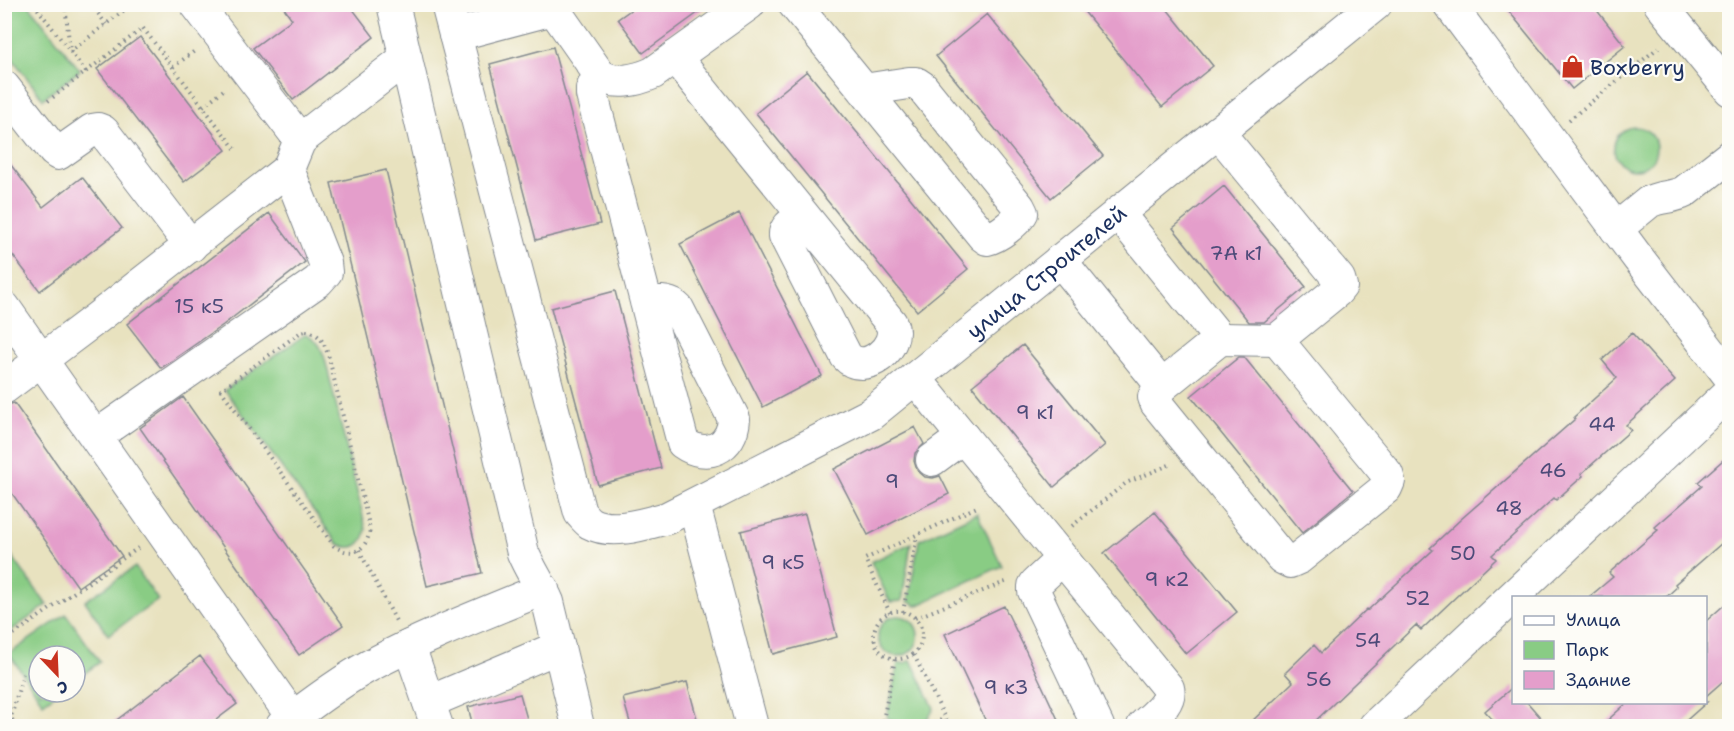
<svg xmlns="http://www.w3.org/2000/svg" width="1734" height="731" font-family="'Shantell Sans',sans-serif">
	<rect width="100%" height="100%" fill="#fdfcf7"/>
	<filter id="ink" filterUnits="userSpaceOnUse"><feTurbulence type="fractalNoise" baseFrequency=".0167" numOctaves="2"/><feDisplacementMap in="SourceGraphic" scale="12" xChannelSelector="R" yChannelSelector="G"/><feConvolveMatrix kernelMatrix="1 2 1 2 8 2 1 2 1" color-interpolation-filters="sRGB"/></filter>
	<filter id="wash" filterUnits="userSpaceOnUse"><feTurbulence type="fractalNoise" baseFrequency=".008" numOctaves="4" result="noise"/><feDisplacementMap in="SourceGraphic" scale="24" xChannelSelector="R" yChannelSelector="G"/><feGaussianBlur stdDeviation="1.35" result="paint"/><feColorMatrix in="noise" values="0 0 0 0 0 0 0 0 0 0 0 0 0 0 0 0 0 1.4 0 .05"/><feComposite in="paint" operator="in"/></filter>
	<g filter="url(#wash)">
		<rect width="100%" height="100%" fill="#e8e2bf"/>
		<path fill="#89cc84" stroke="#527e71" stroke-width="1.5" d="M 5,4 L 29,5 L 80,70 L 43,99 L 5,49 Z
			M1614 148a21 21 0 1 1 42 0a21 21 0 1 1-42 0Z
			M 306,334 C 318,340 321,347 325,359 L 366,529 C 364,546 351,552 337,543 L 225,390 Z
			M 977,513 L 1002,566 L 916,606 L 913,603 L 908,602 L 919,540 Z
			M 911,543 L 902,601 L 890,602 L 871,562 Z
			M 4,545 L 47,605 L 5,635 L 4,635 Z
			M 135,567 L 158,600 L 108,635 L 85,601 Z
			M 66,614 L 100,662 L 75,680 L 75,656 L 39,656 L 39,692 L 58,692 L 43,703 L 9,654 Z
			M878 636a20 20 0 1 1 40 0a20 20 0 1 1-40 0Z
			M 911,660 L 934,708 C 925,729 903,731 887,717 L 898,663 L 905,663 Z"/>
		<g id="blocks">
			<path fill="#e49ecb" d="M 281,4 L 349,4 L 374,37 L 293,100 L 253,48 L 292,19 Z
				M 639,4 L 710,4 L 643,53 L 618,19 Z
				M 1078,4 L 1163,4 L 1213,66 L 1162,107 Z
				M 1503,4 L 1592,4 L 1625,46 L 1572,89 Z
				M 987,14 L 1103,156 L 1051,198 L 936,56 Z
				M 140,37 L 226,150 L 184,182 L 97,69 Z
				M 553,47 L 600,224 L 536,240 L 490,64 Z
				M 807,71 L 968,269 L 917,311 L 756,113 Z
				M 4,156 L 43,207 L 82,177 L 122,228 L 40,291 L 4,244 Z
				M 386,170 L 482,573 L 427,586 L 331,183 Z
				M 1224,186 L 1306,287 L 1264,322 L 1249,322 L 1173,228 Z
				M 269,213 L 305,262 L 223,325 L 161,368 L 127,324 Z
				M 739,213 L 822,376 L 763,407 L 680,244 Z
				M 615,291 L 661,468 L 598,485 L 551,308 Z
				M 1632,333 L 1675,381 L 1626,425 L 1631,430 L 1581,474 L 1583,476 L 1556,500 L 1554,498 L 1492,555 L 1496,559 L 1421,630 L 1416,625 L 1310,726 L 1247,726 L 1293,682 L 1285,673 L 1314,645 L 1321,653 L 1367,609 L 1368,610 L 1433,550 L 1430,548 L 1460,520 L 1575,419 L 1574,417 L 1617,378 L 1602,360 Z
				M 1023,345 L 1105,445 L 1054,487 L 972,386 Z
				M 1239,357 L 1244,357 L 1353,491 L 1302,533 L 1191,396 Z
				M 183,397 L 343,625 L 299,655 L 140,428 Z
				M 14,403 L 122,556 L 78,587 L 4,482 L 4,406 Z
				M 915,427 L 924,444 L 915,453 L 914,461 L 917,470 L 925,477 L 933,478 L 940,476 L 949,494 L 868,535 L 834,469 Z
				M 1730,454 L 1730,536 L 1675,584 L 1677,587 L 1666,597 L 1589,597 L 1613,577 L 1609,573 L 1658,530 L 1655,527 L 1702,486 L 1698,482 Z
				M 1155,512 L 1237,612 L 1186,654 L 1104,553 Z
				M 805,514 L 837,637 L 773,654 L 741,531 Z
				M 1730,600 L 1730,675 L 1706,696 L 1706,621 Z
				M 1004,606 L 1024,647 L 1061,726 L 988,726 L 945,634 Z
				M 200,656 L 237,704 L 208,726 L 109,726 Z
				M 687,682 L 699,726 L 631,726 L 623,698 Z
				M 1514,686 L 1514,702 L 1527,702 L 1548,726 L 1498,726 L 1485,711 Z
				M 520,694 L 529,726 L 473,726 L 468,707 Z
				M 1628,702 L 1707,702 L 1680,726 L 1601,726 Z"/>
		</g>
	</g>
	<g filter="url(#ink)">
		<use href="#blocks" fill-opacity="0" stroke="#82888e" stroke-width="1.5"/>
		<g fill="none" stroke-linecap="round" stroke-linejoin="round">
			<defs>
				<g id="minor">
					<path d="M 196,4 L 300,140"/>
					<path d="M 393,4 L 523,553 C 530,570 541,585 548,602 L 578,726"/>
					<path id="s1" d="M 447,4 L 580,513 C 583,516 587,521 590,523 C 612,535 645,524 667,518 L 871,414 L 1376,4"/>
					<path d="M 550,4 L 599,74 C 614,86 637,80 653,73 L 749,4"/>
					<path d="M 794,4 L 983,236 L 987,239 C 999,236 1015,223 1022,213 L 1019,207 L 922,87 L 916,83 L 909,83 L 864,90"/>
					<path d="M 1449,4 L 1638,258 L 1730,377"/>
					<path d="M 1660,4 L 1730,90"/>
					<path d="M 455,35 L 553,9"/>
					<path d="M 675,57 C 747,146 819,235 891,323 C 902,347 864,377 846,356 L 785,236 C 784,226 796,221 803,215"/>
					<path d="M 599,74 L 592,89 L 592,95 L 683,443 C 707,460 732,448 734,419 L 678,309 C 670,300 657,302 646,302"/>
					<path d="M 4,87 L 54,151 L 58,154 L 92,130 L 98,129 L 103,131 L 191,246"/>
					<path d="M 1118,213 L 1220,339 L 1162,386"/>
					<path d="M 1616,229 L 1649,202 C 1660,196 1672,198 1684,192 L 1730,156"/>
					<path d="M 1060,260 L 1162,386 L 1157,391 L 1154,397 L 1156,403 L 1282,558 L 1290,562 L 1299,558 L 1386,488 L 1389,481 L 1387,474 L 1277,340 L 1337,291 L 1341,286 L 1339,279 L 1218,132"/>
					<path d="M 4,307 L 293,718"/>
					<path d="M 1220,339 L 1277,340"/>
					<path d="M 915,378 L 1168,688 C 1172,703 1153,716 1143,726"/>
					<path d="M 4,388 L 97,318 L 288,169 L 300,140 L 406,58"/>
					<path d="M 96,436 L 318,281 L 326,272 L 325,263 L 288,169"/>
					<path d="M 932,460 L 963,437"/>
					<path d="M 694,505 L 752,726"/>
					<path d="M 1062,559 L 1036,583 L 1034,586 L 1034,591 L 1098,726"/>
					<path d="M 409,646 L 437,726"/>
					<path d="M 429,702 L 559,647"/>
					<path d="M 282,726 C 308,706 341,681 369,666 C 425,636 485,613 543,589"/>
					<path d="M 1375,726 L 1730,392"/>
				</g>
			</defs>
			<use href="#minor" stroke="#82888e" stroke-width="34"/>
			<path stroke="#82888e" stroke-width="4" stroke-dasharray="1.5 4.5" stroke-linecap="butt" d="M 34,4 L 86,72
				M 65,4 L 70,51
				M 91,4 L 106,24
				M 70,52 L 132,4
				M 173,67 L 196,50
				M 48,101 L 143,28 L 236,150
				M 203,106 L 226,88
				M 1569,120 L 1659,47
				M 306,331 C 321,333 325,345 329,358 L 370,529 C 367,551 352,558 334,546 L 221,390 L 301,332 Z
				M 1072,526 L 1126,483 L 1169,465
				M 359,550 L 396,621
				M874 635a24 24 0 1 1 48 0a24 24 0 1 1-48 0Z
				M 903,612 L 917,536
				M 890,613 L 865,559 L 979,506
				M 915,618 L 1008,581
				M 4,641 L 138,548
				M 914,655 L 949,726
				M 15,726 L 11,717 L 23,674
				M 882,726 L 895,659
				M 929,726 L 945,718"/>
			<use href="#minor" stroke="#fff" stroke-width="32"/>
		</g>
	</g>
	<defs>
		<symbol id="shop-bare" viewBox="-9 -9 18 18"><path d="M-5-2.5h2.3a2.7 3.5 0 0 1 5.4 0H5L5.5 6h-11ZM-1.5-2.5h3a1.5 2.3 0 0 0-3 0Z" fill="#c8321e" stroke="#fdfcf7" stroke-width="2.5" paint-order="stroke"/></symbol>
	</defs>
	<g fill-rule="evenodd">
		<use href="#shop-bare" x="1556" y="50" width="33" height="33"/>
	</g>
	<g text-anchor="middle" dominant-baseline="central" stroke-width="4.5" stroke-linejoin="round" paint-order="stroke">
		<g font-size="20" fill="#4d4b79">
			<text x="1236" y="253">7А к1</text>
			<text x="199" y="306">15 к5</text>
			<text x="1035" y="412">9 к1</text>
			<text x="1602" y="424">44</text>
			<text x="1553" y="470">46</text>
			<text x="892" y="481">9</text>
			<text x="1509" y="508">48</text>
			<text x="1463" y="553">50</text>
			<text x="783" y="562">9 к5</text>
			<text x="1167" y="579">9 к2</text>
			<text x="1418" y="598">52</text>
			<text x="1368" y="640">54</text>
			<text x="1319" y="679">56</text>
			<text x="1006" y="687">9 к3</text>
		</g>
		<g font-size="22" fill="#1b2f5e" stroke="#fdfcf7" text-anchor="start">
			<text x="1590" y="67">Boxberry</text>
		</g>
		<g font-size="22" fill="#1b2f5e" stroke="#fdfcf7">
			<text stroke="none"><textPath href="#s1" startOffset="1074">улица Строителей</textPath></text>
		</g>
	</g>
	<rect width="1734" height="731" fill="none" stroke="#fdfcf7" stroke-width="24"/>
	<rect x="1512" y="596" width="195" height="108" fill="#fdfcf7" stroke="#a3aaba" stroke-width="1.5"/>
	<rect x="1524" y="616" width="30" height="9" fill="#ffffff" stroke="#a3aaba" stroke-width="1.5"/>
	<text x="1566" y="626" font-size="18" fill="#1b2f5e">Улица</text>
	<rect x="1524" y="641" width="30" height="18" fill="#89cc84" stroke="#a3aaba" stroke-width="1.5"/>
	<text x="1566" y="656" font-size="18" fill="#1b2f5e">Парк</text>
	<rect x="1524" y="671" width="30" height="18" fill="#e49ecb" stroke="#a3aaba" stroke-width="1.5"/>
	<text x="1566" y="686" font-size="18" fill="#1b2f5e">Здание</text>
	<g transform="translate(57 674) rotate(157)"><circle r="28" fill="#fdfcf7" stroke="#a3aaba" stroke-width="1.5"/>
	<path d="M0-4.5L10 22L0 15L-10 22Z" fill="#c8321e"/>
	<text y="-9" font-size="16" font-weight="bold" text-anchor="middle" fill="#1b2f5e">С</text>
	</g>
</svg>
